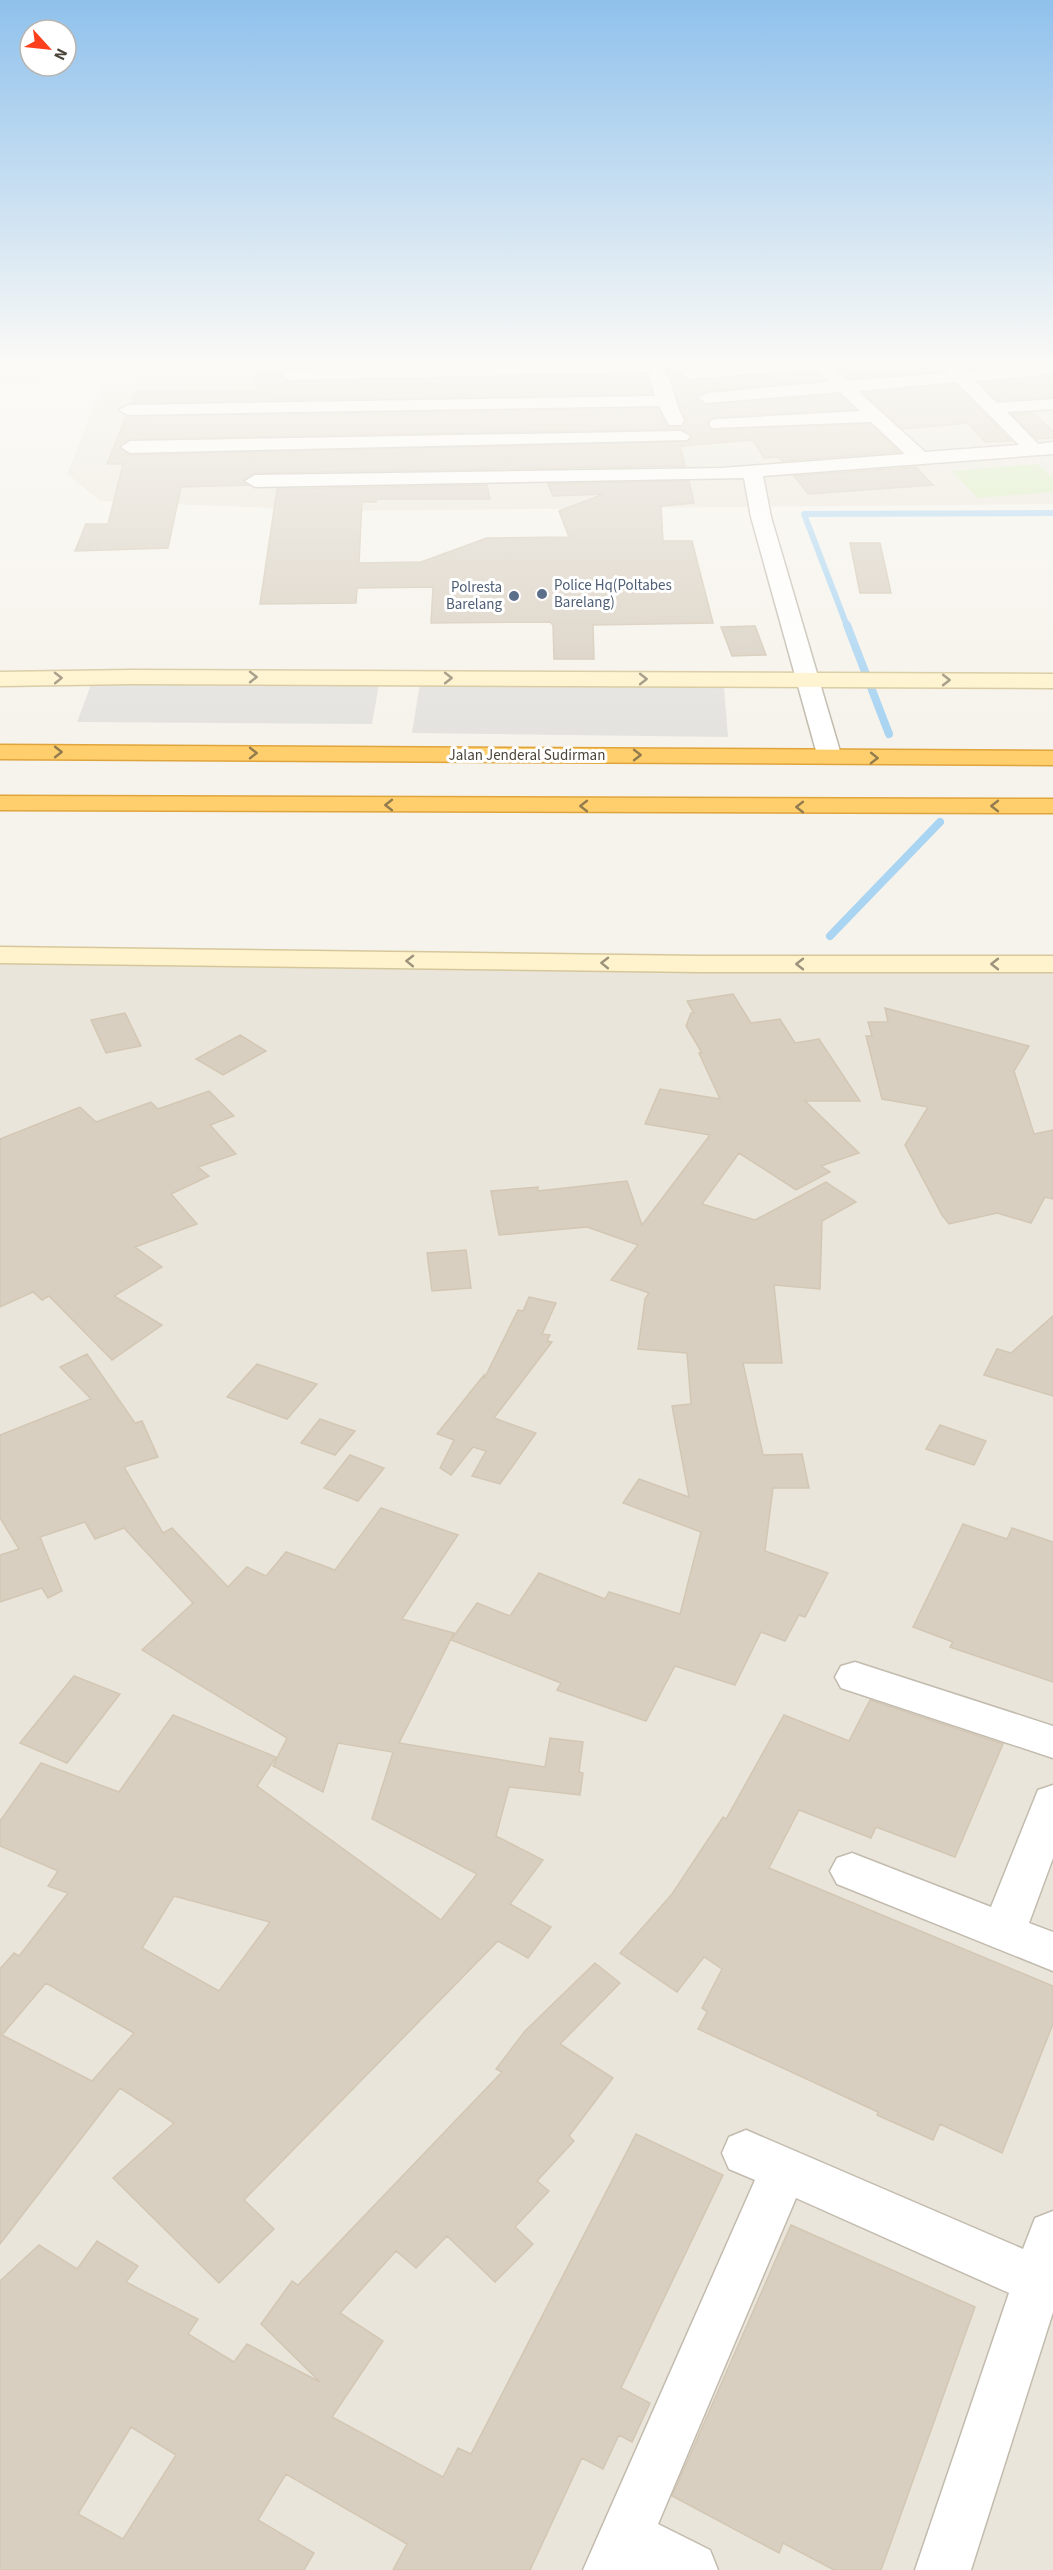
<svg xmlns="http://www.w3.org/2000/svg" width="1053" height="2570" font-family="'Source Sans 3',sans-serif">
	<rect width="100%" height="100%" fill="#f6f3ec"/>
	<path fill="#eae5da" d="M 0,365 L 44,365 L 40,384 L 0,384 Z
		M 230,365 L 1053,365 L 1053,504 L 342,511 L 100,501 L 67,474 L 105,378 L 228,375 Z
		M 0,956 L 1053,964 L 1053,2570 L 0,2570 Z"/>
	<path fill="#d2eab5" d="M 1038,464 L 1053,478 L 1053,492 L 978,498 L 952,471 Z"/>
	<path fill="#e5e3e0" d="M 92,682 L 379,684 L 372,724 L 77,722 Z
		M 420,683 L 724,687 L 728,737 L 412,733 Z"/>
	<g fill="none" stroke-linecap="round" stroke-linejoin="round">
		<path stroke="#a9d4f2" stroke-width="6" d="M 847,626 L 804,514 L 1053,513"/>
		<path stroke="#a9d4f2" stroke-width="8" d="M 847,625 L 889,734
			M 830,936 L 940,822"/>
	</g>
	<path fill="#d8cfc1" stroke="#d3c7b4" stroke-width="1.5" fill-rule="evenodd" d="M 252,365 L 416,365 L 290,368 L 279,376 L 290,382 L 647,374 L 652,394 L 131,403 L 136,391 L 258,390 Z
		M 664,365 L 713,365 L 690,367 L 679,373 L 690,381 L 814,371 L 825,380 L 707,391 L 696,399 L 707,405 L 839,394 L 855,409 L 718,417 L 710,419 L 707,424 L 712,430 L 870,424 L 900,452 L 782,461 L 779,457 L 764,458 L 753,440 L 680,446 L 685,466 L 255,473 L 243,480 L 248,485 L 181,487 L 168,548 L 75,551 L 86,524 L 108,524 L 123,464 L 107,464 L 126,416 L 658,408 L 667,426 L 681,427 L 686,420 ZM 681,429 L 692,436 L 689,441 L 130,455 L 119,448 L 130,439 Z
		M 834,365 L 940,365 L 943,371 L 849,379 Z
		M 1053,376 L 1053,397 L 998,401 L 980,383 Z
		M 955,384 L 1011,441 L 985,442 L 968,423 L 903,429 L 863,393 Z
		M 1033,413 L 1053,431 L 1053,438 L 1037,439 L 1012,414 Z
		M 916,467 L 933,485 L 808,494 L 794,476 Z
		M 689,481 L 694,503 L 661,506 L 663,541 L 692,541 L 713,623 L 593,625 L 594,659 L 554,659 L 553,625 L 550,622 L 431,623 L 433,587 L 357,588 L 356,603 L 260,604 L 277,489 L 487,485 L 490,499 L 376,499 L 376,502 L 362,502 L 359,563 L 421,562 L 487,538 L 569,537 L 559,511 L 604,494 L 553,496 L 548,484 Z
		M 850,543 L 880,543 L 891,593 L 860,593 Z
		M 755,626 L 766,655 L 732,656 L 721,627 Z
		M 733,994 L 751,1023 L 780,1019 L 795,1043 L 819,1039 L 860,1101 L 805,1101 L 859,1153 L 821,1166 L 830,1172 L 796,1190 L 739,1153 L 702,1204 L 755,1220 L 826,1182 L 856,1202 L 822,1221 L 820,1289 L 774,1285 L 782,1363 L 743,1363 L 763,1455 L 802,1454 L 809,1488 L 773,1488 L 765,1551 L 828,1573 L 805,1617 L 799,1615 L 785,1641 L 761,1632 L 735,1685 L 675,1666 L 646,1721 L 557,1690 L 561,1683 L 451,1640 L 477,1603 L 510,1616 L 539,1573 L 605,1599 L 609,1592 L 680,1614 L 701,1532 L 623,1503 L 639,1479 L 689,1497 L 672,1406 L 691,1404 L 687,1353 L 638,1349 L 645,1299 L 649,1293 L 611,1280 L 638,1245 L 587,1227 L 499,1235 L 491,1191 L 538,1187 L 538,1191 L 627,1181 L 642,1225 L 710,1135 L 645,1124 L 660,1089 L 720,1099 L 699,1053 L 702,1053 L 686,1026 L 691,1013 L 694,1013 L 687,1001 Z
		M 885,1008 L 1029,1046 L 1014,1071 L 1034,1134 L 1053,1130 L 1053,1199 L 1045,1197 L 1031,1223 L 997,1213 L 949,1224 L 942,1215 L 905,1145 L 928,1107 L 882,1099 L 866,1036 L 872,1036 L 868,1022 L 888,1022 Z
		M 125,1013 L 141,1046 L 106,1053 L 91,1020 Z
		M 240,1035 L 266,1051 L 223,1075 L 196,1059 Z
		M 209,1091 L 234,1116 L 210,1125 L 236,1154 L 198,1167 L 209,1176 L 171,1194 L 197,1224 L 135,1247 L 162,1267 L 114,1296 L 162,1325 L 112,1360 L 49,1296 L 42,1300 L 33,1292 L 0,1307 L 0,1139 L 80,1107 L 96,1122 L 151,1102 L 158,1109 Z
		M 466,1250 L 471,1288 L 432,1291 L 427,1253 Z
		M 529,1297 L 556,1303 L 542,1334 L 550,1335 L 547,1341 L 552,1342 L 494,1418 L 536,1433 L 500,1484 L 472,1476 L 486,1451 L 473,1447 L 451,1475 L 440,1468 L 454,1440 L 437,1434 L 484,1375 L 484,1379 L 518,1310 L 523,1311 Z
		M 1053,1316 L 1053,1396 L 984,1375 L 997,1349 L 1011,1353 Z
		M 87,1354 L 135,1423 L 142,1421 L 158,1457 L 124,1467 L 163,1533 L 172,1528 L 228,1587 L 247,1567 L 266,1576 L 286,1552 L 335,1570 L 381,1508 L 458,1535 L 402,1619 L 454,1633 L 399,1743 L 545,1767 L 550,1738 L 583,1742 L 579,1772 L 583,1773 L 580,1795 L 509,1787 L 496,1836 L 543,1860 L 510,1904 L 551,1927 L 528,1958 L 498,1941 L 244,2200 L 274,2229 L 219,2283 L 113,2178 L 174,2123 L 120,2088 L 0,2244 L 0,1969 L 14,1953 L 19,1956 L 68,1893 L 48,1886 L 58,1871 L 0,1846 L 0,1821 L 41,1763 L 119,1792 L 173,1715 L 276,1757 L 257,1786 L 441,1920 L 477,1874 L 372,1819 L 393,1752 L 338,1743 L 323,1792 L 273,1766 L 287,1738 L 142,1650 L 193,1603 L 124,1528 L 95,1539 L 85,1522 L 40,1537 L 62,1591 L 48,1598 L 42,1588 L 0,1602 L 0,1555 L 19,1549 L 0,1518 L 0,1435 L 91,1399 L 60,1367 ZM 174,1896 L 270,1922 L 219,1991 L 142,1948 ZM 46,1983 L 134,2033 L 92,2081 L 2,2035 Z
		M 257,1364 L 317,1384 L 287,1419 L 227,1397 Z
		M 320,1419 L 355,1431 L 335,1455 L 301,1443 Z
		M 940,1425 L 986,1441 L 974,1465 L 926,1449 Z
		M 350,1455 L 384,1468 L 358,1501 L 324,1488 Z
		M 963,1524 L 1007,1539 L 1012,1528 L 1053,1542 L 1053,1682 L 950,1647 L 953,1642 L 913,1627 Z
		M 74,1676 L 120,1694 L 67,1763 L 20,1743 Z
		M 870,1700 L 1003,1744 L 955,1857 L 876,1827 L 871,1838 L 799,1810 L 769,1868 L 1053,1986 L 1053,2024 L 1002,2153 L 940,2124 L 933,2140 L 877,2115 L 878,2112 L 698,2029 L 707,2012 L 702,2008 L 722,1969 L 704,1957 L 677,1992 L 620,1953 L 672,1894 L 723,1817 L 726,1819 L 784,1715 L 849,1741 Z
		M 595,1963 L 620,1983 L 560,2044 L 613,2078 L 569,2136 L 574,2141 L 537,2181 L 549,2191 L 515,2227 L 533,2244 L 495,2282 L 447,2236 L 416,2268 L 396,2251 L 340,2313 L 383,2341 L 332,2417 L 443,2477 L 458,2448 L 471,2454 L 636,2134 L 723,2175 L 621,2388 L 650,2403 L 632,2442 L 619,2435 L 603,2469 L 582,2458 L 530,2570 L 393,2570 L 407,2544 L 286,2474 L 258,2520 L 314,2553 L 304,2570 L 0,2570 L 0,2281 L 39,2245 L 77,2269 L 97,2241 L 138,2266 L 126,2282 L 198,2319 L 188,2334 L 234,2362 L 247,2344 L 320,2382 L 261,2324 L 292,2281 L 298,2285 L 502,2072 L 496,2069 L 525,2031 ZM 131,2427 L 176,2455 L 123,2539 L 78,2514 Z
		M 791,2225 L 975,2307 L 881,2570 L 834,2570 L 783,2543 L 779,2553 L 672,2496 Z"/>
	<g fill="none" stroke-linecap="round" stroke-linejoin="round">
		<defs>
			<path id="street" d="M 514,365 L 661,365 C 673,380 674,402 684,421 L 681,425 L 669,425 L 659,406 L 128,415 L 119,410 L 128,405 L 655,396 L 649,372 L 290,380 L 281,375 L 290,370 Z
				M 742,365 L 831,365 L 848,381 L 947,373 L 942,365 L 959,365 L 965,371 L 1053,365 L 1053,374 L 975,381 L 997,403 L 1053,399 L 1053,409 L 1007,412 L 1038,444 L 1053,442 L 1053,454 L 763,476 L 771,517 L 842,758 L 838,763 L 822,763 L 818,758 L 751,517 L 744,478 L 255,487 L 245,481 L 255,475 L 722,468 L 905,454 L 871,422 L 712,428 L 709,424 L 712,420 L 718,419 L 860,411 L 840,392 L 707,403 L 698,398 L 707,393 L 830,382 L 815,369 L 690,379 L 681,374 L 690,369 ZM 956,382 L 1019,445 L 925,452 L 858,391 Z
				M 681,431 L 690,436 L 687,440 L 130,453 L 121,447 L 130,441 Z
				M 855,1662 L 1053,1726 L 1053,1758 L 841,1688 L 835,1677 L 841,1666 Z
				M 1053,1785 L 1053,1858 L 1029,1923 L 1053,1932 L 1053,1971 L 837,1884 L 830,1871 L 837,1858 L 852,1853 L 991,1907 L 1038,1790 Z
				M 746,2130 L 1023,2249 L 1035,2218 L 1053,2211 L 1053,2312 L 971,2570 L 915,2570 L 1009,2293 L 796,2198 L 658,2524 L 710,2550 L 718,2570 L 583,2570 L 755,2180 L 729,2169 L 722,2153 L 729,2137 Z"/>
			<path id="secondary" d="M 131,670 L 1053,674 L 1053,688 L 131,684 L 0,686 L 0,672 Z
				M 0,947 L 700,956 L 1053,956 L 1053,972 L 700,972 L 0,963 Z"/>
			<path id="highway" d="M 0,745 L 1053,751 L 1053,765 L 0,759 Z
				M 0,796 L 1053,799 L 1053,813 L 0,810 Z"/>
		</defs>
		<use href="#street" stroke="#c2bbae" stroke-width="3"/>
		<use href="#secondary" stroke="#d6c79b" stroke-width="3"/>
		<use href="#highway" stroke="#e0a43c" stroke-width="3"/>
		<use href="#street" fill="#fff" fill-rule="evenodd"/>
		<use href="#secondary" fill="#fff3cd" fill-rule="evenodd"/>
		<use href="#highway" fill="#ffcf6e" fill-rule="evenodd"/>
	</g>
	<defs><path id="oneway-chevron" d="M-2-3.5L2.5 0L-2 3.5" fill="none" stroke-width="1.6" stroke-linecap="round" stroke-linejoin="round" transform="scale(1.5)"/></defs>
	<g stroke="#9c937c">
		<use href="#oneway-chevron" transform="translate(253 677)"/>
		<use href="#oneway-chevron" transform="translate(58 678) rotate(-1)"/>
		<use href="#oneway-chevron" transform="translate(448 678)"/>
		<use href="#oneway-chevron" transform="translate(643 679)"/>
		<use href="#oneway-chevron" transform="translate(946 680)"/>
		<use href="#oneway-chevron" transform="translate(410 961) rotate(-179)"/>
		<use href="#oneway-chevron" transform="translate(605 963) rotate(-179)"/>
		<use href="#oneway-chevron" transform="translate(800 964) rotate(180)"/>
		<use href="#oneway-chevron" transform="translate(995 964) rotate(180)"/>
	</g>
	<g stroke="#937c4e">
		<use href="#oneway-chevron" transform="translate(58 752)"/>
		<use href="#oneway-chevron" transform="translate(253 753)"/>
		<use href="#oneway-chevron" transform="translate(637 755)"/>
		<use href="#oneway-chevron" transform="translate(874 758) rotate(1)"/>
		<use href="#oneway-chevron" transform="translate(389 805) rotate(-180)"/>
		<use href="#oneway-chevron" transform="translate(584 806) rotate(-180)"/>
		<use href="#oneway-chevron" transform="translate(995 806) rotate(180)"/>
		<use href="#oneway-chevron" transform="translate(800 807) rotate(180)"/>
	</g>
	<linearGradient id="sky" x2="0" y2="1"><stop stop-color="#8fc1ec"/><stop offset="0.5" stop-color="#fbfaf6"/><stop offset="1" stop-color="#fbfaf6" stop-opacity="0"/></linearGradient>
	<rect width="1053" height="725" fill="url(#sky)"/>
	<g fill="#5c6f8a" stroke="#fff" stroke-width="2">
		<circle cx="542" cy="594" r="6"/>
		<circle cx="514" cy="596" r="6"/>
	</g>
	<g text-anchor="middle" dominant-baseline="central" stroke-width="6" stroke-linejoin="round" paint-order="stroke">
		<g font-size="15" fill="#4e5e75" stroke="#fff" text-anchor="start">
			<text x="554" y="585">Police Hq(Poltabes<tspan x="554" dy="17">Barelang)</tspan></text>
			<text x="502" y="587" text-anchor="end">Polresta<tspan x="502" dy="17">Barelang</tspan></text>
		</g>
		<g font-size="15" fill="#4b4439" stroke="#fff">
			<text x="527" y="755">Jalan Jenderal Sudirman</text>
		</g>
	</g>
	<g transform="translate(48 48) rotate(117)"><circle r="28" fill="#ffffff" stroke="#b7b4b0" stroke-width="1.5"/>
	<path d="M0-4.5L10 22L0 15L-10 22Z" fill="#fc3f1d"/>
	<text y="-9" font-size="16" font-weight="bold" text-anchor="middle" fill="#4b4439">N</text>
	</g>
</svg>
